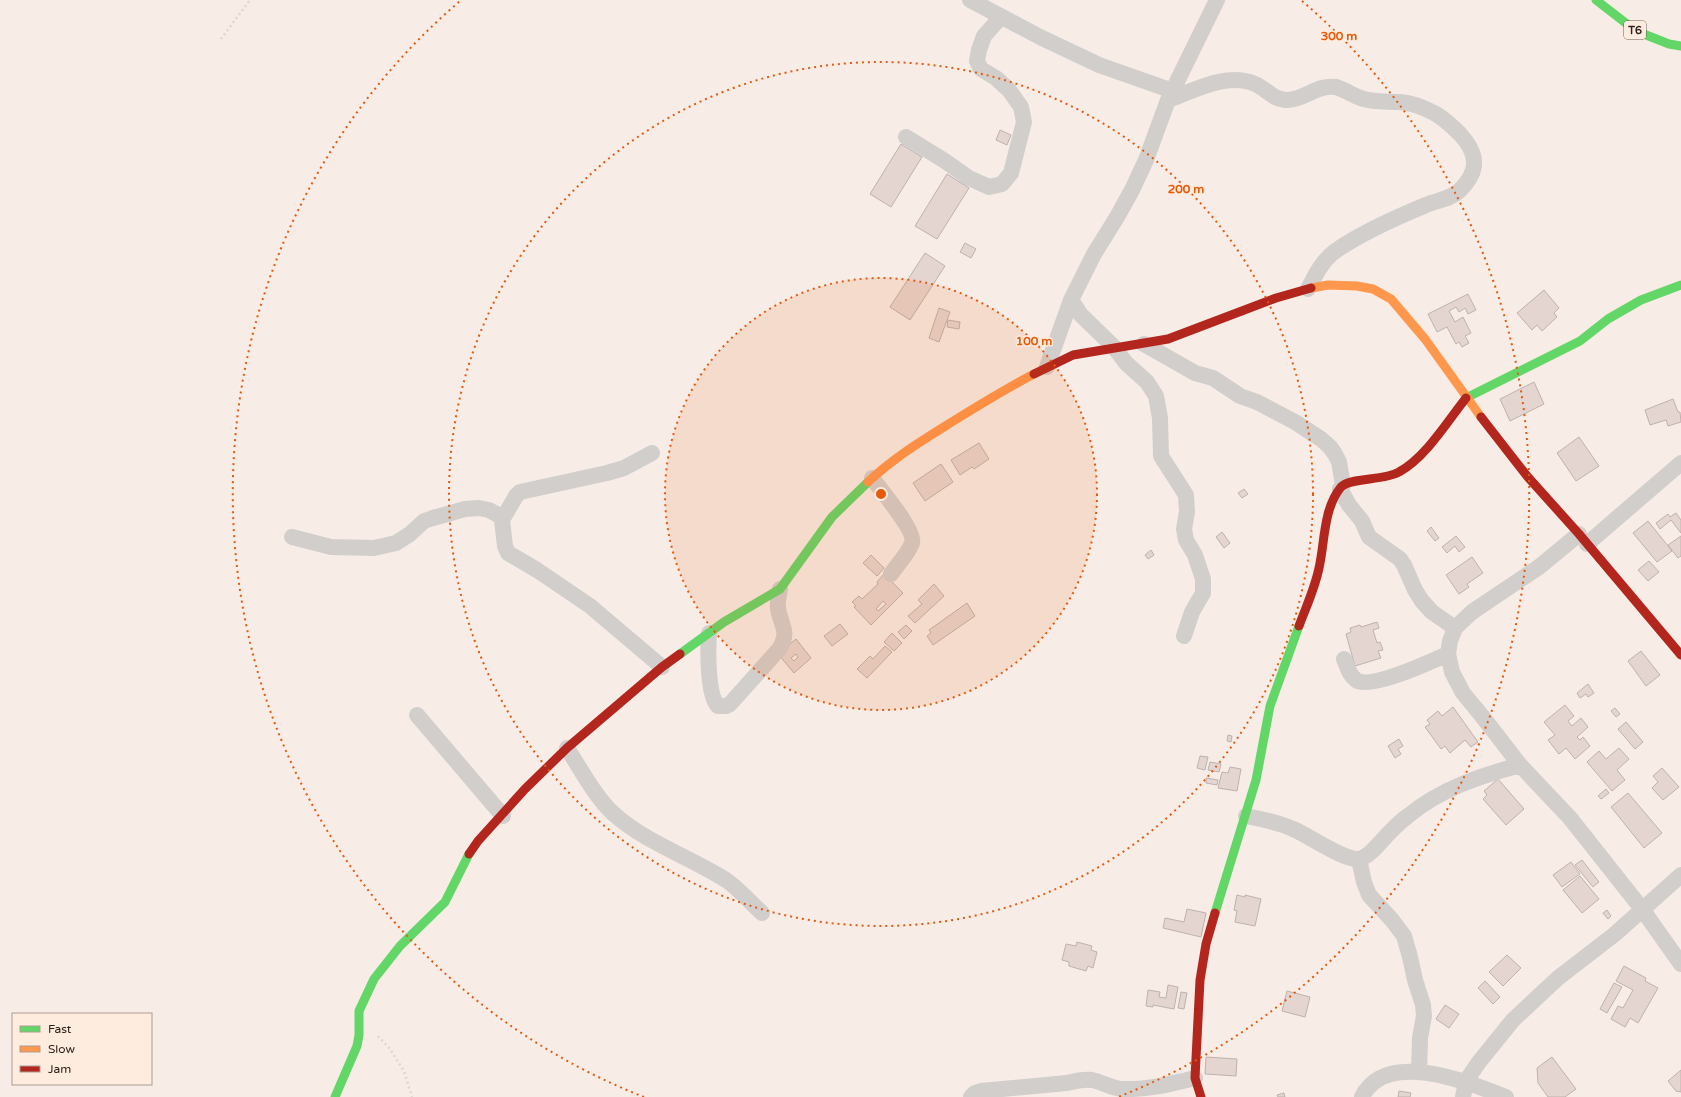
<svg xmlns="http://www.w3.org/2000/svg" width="1681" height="1097" font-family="'Varela Round',sans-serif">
	<rect width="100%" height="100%" fill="#f7ede6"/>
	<path fill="#e5d5d0" stroke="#bdb2ae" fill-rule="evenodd" d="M 1000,130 L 1011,135 L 1007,145 L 996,140 Z
		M 901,144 L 922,157 L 891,207 L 870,194 Z
		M 947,174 L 969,188 L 937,239 L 915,226 Z
		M 965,243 L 976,249 L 971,258 L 960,252 Z
		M 925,253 L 945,266 L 910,320 L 890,307 Z
		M 1544,290 L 1559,308 L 1554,313 L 1557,317 L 1542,331 L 1537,325 L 1532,330 L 1517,313 Z
		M 1468,294 L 1476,310 L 1468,314 L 1465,308 L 1459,312 L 1456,307 L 1449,311 L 1455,322 L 1463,317 L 1471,333 L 1465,336 L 1469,343 L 1462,347 L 1459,342 L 1456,344 L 1447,327 L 1437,332 L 1428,314 Z
		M 939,308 L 950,312 L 939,342 L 929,338 Z
		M 948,320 L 960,322 L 959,329 L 947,327 Z
		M 1534,382 L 1544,404 L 1510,421 L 1500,399 Z
		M 1673,399 L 1678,412 L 1680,412 L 1681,422 L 1668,426 L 1666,420 L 1650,425 L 1645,410 Z
		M 1579,437 L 1599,466 L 1576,481 L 1557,453 Z
		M 979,443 L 989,459 L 974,469 L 972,467 L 960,475 L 951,460 Z
		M 941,464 L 953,482 L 925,501 L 913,483 Z
		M 1244,489 L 1248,494 L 1242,498 L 1238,493 Z
		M 1676,513 L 1681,520 L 1681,533 L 1671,520 L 1660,529 L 1656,523 L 1668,514 L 1670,517 Z
		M 1648,521 L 1672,551 L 1657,562 L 1633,533 Z
		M 1431,527 L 1439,538 L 1435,541 L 1427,531 Z
		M 1222,532 L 1230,543 L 1224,548 L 1216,537 Z
		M 1456,536 L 1465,547 L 1459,552 L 1455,546 L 1447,553 L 1442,547 Z
		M 1681,536 L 1681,556 L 1678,558 L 1668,545 Z
		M 1151,550 L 1154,555 L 1148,559 L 1145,555 Z
		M 871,555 L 884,568 L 877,576 L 863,563 Z
		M 1472,557 L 1483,573 L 1467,584 L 1469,587 L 1459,594 L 1446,575 Z
		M 1649,561 L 1659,572 L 1648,581 L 1638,570 Z
		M 884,574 L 903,593 L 871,625 L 854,607 L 856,606 L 852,602 L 859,596 L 862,599 L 878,584 L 877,582 ZM 883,601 L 886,604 L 878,611 L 876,609 Z
		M 934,584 L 944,596 L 915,623 L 908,616 L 922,604 L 918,600 Z
		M 967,603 L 975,616 L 933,645 L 927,636 L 931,633 L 929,630 Z
		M 1377,622 L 1379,628 L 1373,630 L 1377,643 L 1380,642 L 1383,650 L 1378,651 L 1381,658 L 1355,666 L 1346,634 L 1351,632 L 1350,628 L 1360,625 L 1361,627 Z
		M 840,624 L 848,634 L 832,646 L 824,636 Z
		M 906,625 L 912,631 L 904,639 L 898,632 Z
		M 892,633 L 902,643 L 894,651 L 884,642 Z
		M 796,639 L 811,658 L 794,673 L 778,654 ZM 796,654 L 798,657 L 794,661 L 791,658 Z
		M 885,646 L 892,652 L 867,678 L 857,669 L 870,656 L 873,659 Z
		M 1641,651 L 1660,675 L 1646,686 L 1628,661 Z
		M 1588,684 L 1594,693 L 1588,697 L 1586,694 L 1580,698 L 1577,693 Z
		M 1565,705 L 1574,716 L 1568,721 L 1572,726 L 1581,718 L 1588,727 L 1577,737 L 1580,740 L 1583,737 L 1590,746 L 1575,759 L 1566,748 L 1559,754 L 1548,740 L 1555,735 L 1544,722 Z
		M 1453,707 L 1478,742 L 1471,747 L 1465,740 L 1450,753 L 1445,746 L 1441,749 L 1425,727 L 1430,724 L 1427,720 L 1438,711 L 1442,716 Z
		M 1615,708 L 1620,714 L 1616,717 L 1611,711 Z
		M 1626,722 L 1643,742 L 1635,749 L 1618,729 Z
		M 1228,735 L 1232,736 L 1231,742 L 1227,741 Z
		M 1399,739 L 1403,746 L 1398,749 L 1401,754 L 1395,758 L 1388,746 Z
		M 1619,748 L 1629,759 L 1617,770 L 1625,780 L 1612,791 L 1587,762 L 1599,751 L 1606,759 Z
		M 1200,756 L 1208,757 L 1205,770 L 1197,768 Z
		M 1210,762 L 1221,764 L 1219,772 L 1208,770 Z
		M 1230,767 L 1241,769 L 1237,791 L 1218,788 L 1222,772 L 1228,773 Z
		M 1662,768 L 1679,787 L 1663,800 L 1652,788 L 1658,782 L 1653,776 Z
		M 1206,778 L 1218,780 L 1217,785 L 1206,783 Z
		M 1498,779 L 1524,809 L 1506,825 L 1483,799 L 1487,795 L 1484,791 Z
		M 1606,789 L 1609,793 L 1601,799 L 1598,796 Z
		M 1628,793 L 1662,833 L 1644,848 L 1611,807 Z
		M 1582,860 L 1599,882 L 1593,887 L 1575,865 Z
		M 1571,862 L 1580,874 L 1562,887 L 1553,875 Z
		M 1580,876 L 1599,899 L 1582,913 L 1563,890 Z
		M 1237,895 L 1245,897 L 1245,895 L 1261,899 L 1255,926 L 1235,922 L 1237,911 L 1234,910 Z
		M 1187,909 L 1206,913 L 1201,937 L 1163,928 L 1165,918 L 1184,922 Z
		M 1607,910 L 1611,916 L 1608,919 L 1603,913 Z
		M 1077,942 L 1092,946 L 1091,950 L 1097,952 L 1093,968 L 1088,966 L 1086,971 L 1069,966 L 1069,962 L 1062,960 L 1066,944 L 1076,946 Z
		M 1507,955 L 1521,968 L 1503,986 L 1489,972 Z
		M 1624,966 L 1646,978 L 1645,981 L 1658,988 L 1638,1023 L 1630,1018 L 1625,1027 L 1611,1019 L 1618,1006 L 1623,1008 L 1633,990 L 1616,981 Z
		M 1485,981 L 1500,997 L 1493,1004 L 1478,988 Z
		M 1614,983 L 1622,987 L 1607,1013 L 1600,1009 Z
		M 1168,985 L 1178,987 L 1174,1009 L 1153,1005 L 1153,1007 L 1146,1006 L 1148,990 L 1160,992 L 1159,997 L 1166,998 Z
		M 1287,991 L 1310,997 L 1305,1017 L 1282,1011 Z
		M 1181,992 L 1187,993 L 1184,1009 L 1178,1008 Z
		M 1445,1005 L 1459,1014 L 1449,1028 L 1436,1019 Z
		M 1206,1057 L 1237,1059 L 1236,1076 L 1205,1074 Z
		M 1552,1057 L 1576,1089 L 1565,1097 L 1548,1097 L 1538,1083 L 1537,1068 Z
		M 1681,1070 L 1681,1092 L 1676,1091 L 1668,1081 Z
		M 1399,1091 L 1411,1093 L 1410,1097 L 1398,1097 Z
		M 1284,1093 L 1285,1097 L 1278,1097 L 1277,1095 Z"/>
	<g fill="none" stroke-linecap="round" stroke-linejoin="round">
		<path stroke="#dbd8d5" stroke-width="2.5" stroke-dasharray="2 3" stroke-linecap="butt" d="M 221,39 L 250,0
			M 378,1036 L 390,1049 L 404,1071 L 412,1097"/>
		<path stroke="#d2cecc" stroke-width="16" d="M 970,0 L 1040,37 L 1099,65 L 1173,91
			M 1168,100 C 1195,90 1227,72 1255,84 C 1267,89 1273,100 1287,100 C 1305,100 1317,84 1336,87 C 1343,89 1351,94 1358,97 C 1371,103 1386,101 1400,102 C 1412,103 1423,107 1434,113 C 1444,118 1452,126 1460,134 C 1478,154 1480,171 1459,191 C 1449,200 1437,200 1426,205 C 1397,217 1359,234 1334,252 C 1322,261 1315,276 1308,289
			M 906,137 L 945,161 L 969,178 L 989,187 L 1002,184 L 1011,173 L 1024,122 L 1021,107 L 1009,90 L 996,78 L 981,69 L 977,61 L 979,50 L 984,36 L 1001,17
			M 1071,300 L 1081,315 L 1114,347 L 1126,363 L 1147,382 L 1156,396 L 1160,418 L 1161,456 L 1186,495 L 1187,512 L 1184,529 L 1186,540 L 1195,555 L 1203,579 L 1203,593 L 1192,612 L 1184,636
			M 1144,344 L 1195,373 L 1213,378 L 1240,396 L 1257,402 L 1295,422 L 1321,439 L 1330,447 L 1335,454 L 1339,462 L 1343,485
			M 1047,367 L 1071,300 L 1094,254 L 1117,217 L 1132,190 L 1146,160 L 1168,100 L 1217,0
			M 872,478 C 880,489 916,531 912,543 C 908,554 897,565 891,574
			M 1340,489 L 1349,505 L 1362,521 L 1369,537 L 1400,559 L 1404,565 L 1415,590 L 1422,601 L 1432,612 L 1455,628
			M 502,520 L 516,496 L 520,492 L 607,473 L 624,468 L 652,453
			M 1579,534 L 1539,567 L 1472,612 L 1455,628 L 1450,641 L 1448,654 L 1452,672 L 1463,693 L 1482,716 L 1520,765 L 1570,818 L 1642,909 L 1681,964
			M 292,537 L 331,547 L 374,548 L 396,543 L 410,534 L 424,521 L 433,518 L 465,509 L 479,508 L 489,510 L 500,516 L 502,520 L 505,546 L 508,553 L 537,570 L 590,606 L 662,667
			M 1587,544 L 1681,463
			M 709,633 C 708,649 707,695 718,706 L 726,706 L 730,704 L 780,648 C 790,630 780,625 778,608 C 777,602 779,595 780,589
			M 1344,659 C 1347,666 1349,675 1356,680 C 1371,690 1432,661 1448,654
			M 417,715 L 503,816
			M 567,748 C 580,768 597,800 615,815 C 647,843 690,857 726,880 C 739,889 750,902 762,913
			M 1246,816 C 1261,819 1278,822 1293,829 C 1308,835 1343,860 1358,859 C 1369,859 1384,837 1392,830 C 1397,825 1402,820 1408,816 C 1440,789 1480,776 1520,765
			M 1359,859 L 1364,882 L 1369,895 L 1392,920 L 1404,936 L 1410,957 L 1415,980 L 1423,1005 L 1424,1016 L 1420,1038 L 1419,1072
			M 971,1097 L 975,1093 L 981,1091 L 1067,1083 C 1075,1081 1084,1079 1092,1080 C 1102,1082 1111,1088 1122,1089 C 1147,1090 1171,1084 1195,1078
			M 1362,1097 C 1386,1048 1470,1083 1506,1097
			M 1463,1097 L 1466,1081 L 1479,1062 L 1513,1020 L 1558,978 L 1615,934 L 1681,875"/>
		<path stroke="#63d668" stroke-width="9" d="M 1596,0 L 1636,31 L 1669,44 L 1681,46
			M 1466,398 L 1580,341 L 1608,319 L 1641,300 L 1681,285
			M 680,654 L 724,622 L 780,589 L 832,517 L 868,482
			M 1215,913 L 1256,780 L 1270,706 L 1299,626
			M 335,1097 L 357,1046 L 359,1035 L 359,1011 L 374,979 L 400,946 L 445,902 L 469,854"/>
		<path stroke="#ff974d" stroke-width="9" d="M 1311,288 L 1328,285 L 1357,286 L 1373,289 L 1391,299 L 1425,339 L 1481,417
			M 868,482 C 896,456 923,440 955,420 C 981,404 1007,388 1034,374"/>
		<path stroke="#b3261e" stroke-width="9" d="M 1034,374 L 1073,355 L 1168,339 L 1276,298 L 1311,288
			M 1481,417 L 1527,476 L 1579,534 L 1681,655
			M 1299,626 C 1306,607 1315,588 1319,568 C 1325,542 1323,509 1341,487 C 1350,477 1384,481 1399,472 C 1426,457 1447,422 1466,398
			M 469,854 L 478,841 L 525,789 L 567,748 L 662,667 L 680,654
			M 1201,1097 L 1195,1078 L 1200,980 L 1206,944 L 1215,913"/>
	</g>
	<circle cx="881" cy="494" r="216" fill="#e8590c" fill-opacity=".12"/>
	<g fill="none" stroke="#e8590c" stroke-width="2" stroke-dasharray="2 4">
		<circle cx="881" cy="494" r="216"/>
		<circle cx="881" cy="494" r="432"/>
		<path d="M644 1097A648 648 0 0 1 460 1M1302 1A648 648 0 0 1 1118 1097"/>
	</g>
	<g text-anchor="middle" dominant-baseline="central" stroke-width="3" stroke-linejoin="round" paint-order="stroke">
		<rect fill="#feecdf" stroke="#6c5f56" stroke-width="1" x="1624" y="21" width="22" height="18" rx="3"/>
		<g font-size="11" font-weight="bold" fill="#2e231b">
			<text x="1635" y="30">T6</text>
		</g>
	</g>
	<circle cx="881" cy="494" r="6" fill="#e8590c" stroke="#feecdf" stroke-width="2"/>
	<g font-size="12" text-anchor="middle" font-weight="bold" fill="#e8590c" stroke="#feecdf" stroke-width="3" stroke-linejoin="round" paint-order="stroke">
		<text x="1339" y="40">300 m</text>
		<text x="1186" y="193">200 m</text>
		<text x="1034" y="345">100 m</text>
	</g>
	<rect x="12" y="1013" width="140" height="72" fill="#feecdf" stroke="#ab9c91"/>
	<rect x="20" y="1026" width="20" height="6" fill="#63d668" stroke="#ab9c91"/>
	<text x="48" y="1033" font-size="12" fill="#2e231b">Fast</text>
	<rect x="20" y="1046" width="20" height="6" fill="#ff974d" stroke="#ab9c91"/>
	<text x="48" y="1053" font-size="12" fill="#2e231b">Slow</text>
	<rect x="20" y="1066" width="20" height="6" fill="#b3261e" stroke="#ab9c91"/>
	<text x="48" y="1073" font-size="12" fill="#2e231b">Jam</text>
</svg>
